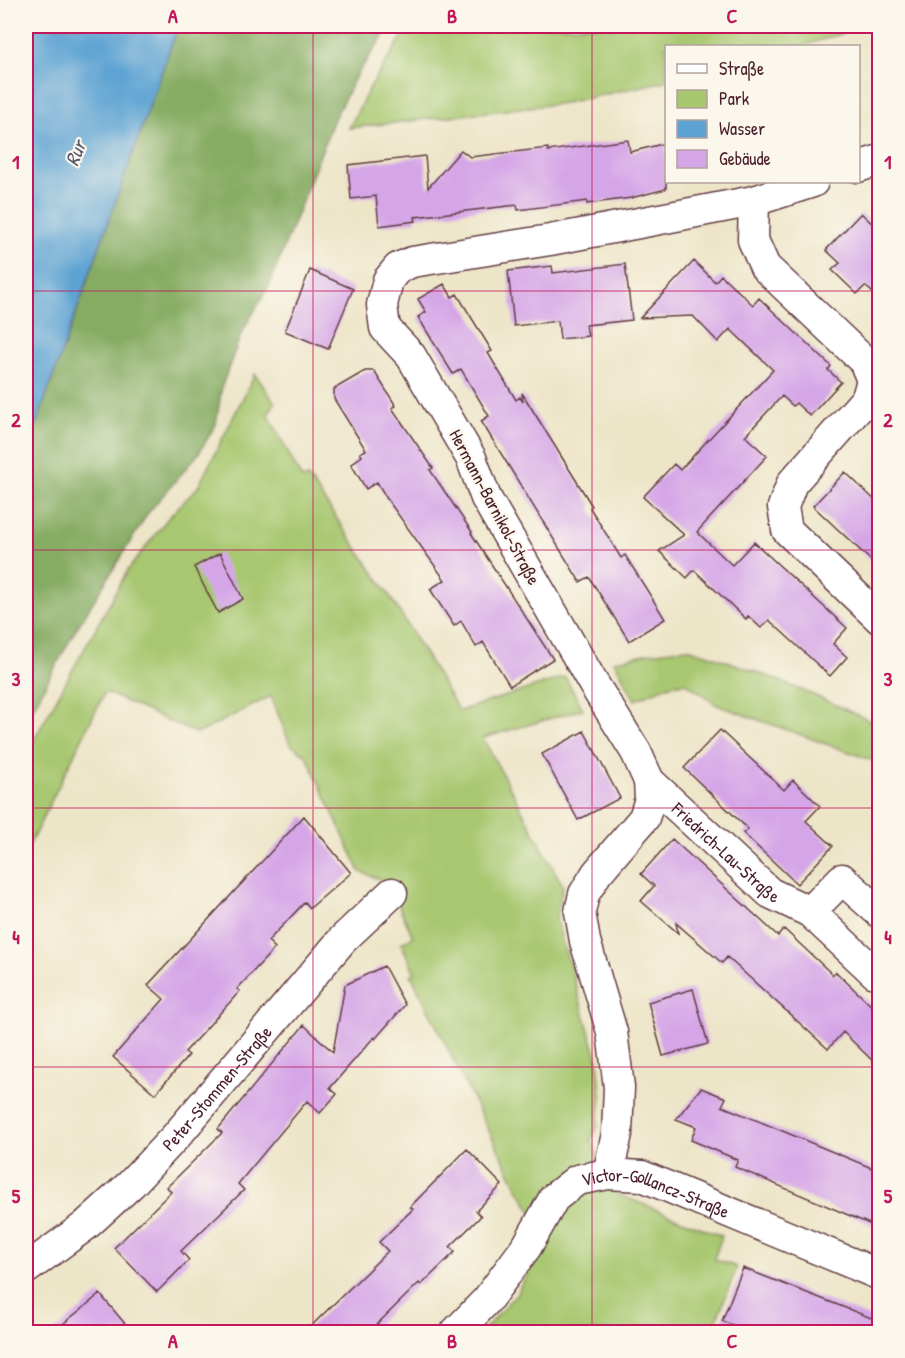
<svg xmlns="http://www.w3.org/2000/svg" width="905" height="1358" font-family="'Patrick Hand',sans-serif">
	<rect width="100%" height="100%" fill="#fbf7ec"/>
	<filter id="ink" filterUnits="userSpaceOnUse"><feTurbulence type="fractalNoise" baseFrequency=".0167" numOctaves="2"/><feDisplacementMap in="SourceGraphic" scale="12" xChannelSelector="R" yChannelSelector="G"/><feConvolveMatrix kernelMatrix="1 2 1 2 8 2 1 2 1" color-interpolation-filters="sRGB"/></filter>
	<filter id="wash" filterUnits="userSpaceOnUse"><feTurbulence type="fractalNoise" baseFrequency=".008" numOctaves="4" result="noise"/><feDisplacementMap in="SourceGraphic" scale="24" xChannelSelector="R" yChannelSelector="G"/><feGaussianBlur stdDeviation="1.35" result="paint"/><feColorMatrix in="noise" values="0 0 0 0 0 0 0 0 0 0 0 0 0 0 0 0 0 1.4 0 .05"/><feComposite in="paint" operator="in"/></filter>
	<g filter="url(#wash)">
		<rect width="100%" height="100%" fill="#ede5c8"/>
		<path fill="#a7c76f" stroke="#78734d" stroke-width="1.5" d="M 409,26 L 865,26 L 803,46 L 666,46 L 666,81 L 565,103 L 349,128 L 370,87 Z
			M 255,374 L 275,403 L 268,414 L 302,479 L 308,477 L 390,596 L 459,711 L 565,677 L 583,709 L 483,738 L 563,886 L 556,919 L 598,1061 L 601,1096 L 597,1128 L 591,1140 L 615,1193 L 722,1236 L 714,1259 L 737,1267 L 712,1332 L 482,1332 L 517,1293 L 546,1237 L 516,1185 L 411,975 L 415,973 L 401,943 L 413,937 L 388,882 L 360,872 L 306,755 L 290,744 L 271,696 L 197,734 L 105,692 L 26,852 L 26,754 L 128,570 L 169,517 L 198,487 Z
			M 687,648 C 753,668 818,696 879,725 L 879,763 L 717,705 L 686,683 L 670,685 L 635,700 L 614,661 L 649,653 Z"/>
		<path fill="#85ac62" stroke="#686646" stroke-width="1.5" d="M 178,26 L 390,26 L 356,76 L 334,119 L 270,284 L 241,334 L 222,386 L 216,424 L 199,453 L 148,513 L 75,631 L 26,721 L 26,453 Z"/>
		<path fill="#5da3d3" stroke="#54617f" stroke-width="1.5" d="M 26,26 L 178,26 L 26,453 Z"/>
		<g id="blocks">
			<path fill="#d5a6e7" d="M 628,140 L 630,152 L 666,143 L 666,189 L 631,198 L 587,204 L 587,201 L 518,210 L 517,205 L 415,217 L 416,221 L 379,226 L 376,196 L 351,199 L 348,165 L 425,156 L 428,188 L 461,150 L 470,157 L 548,148 L 548,151 Z
				M 861,213 L 879,230 L 879,298 L 865,286 L 857,294 L 832,270 L 840,263 L 826,250 Z
				M 694,261 L 715,282 L 721,275 L 753,305 L 759,298 L 831,366 L 828,370 L 841,382 L 810,416 L 796,403 L 793,406 L 782,396 L 745,436 L 767,456 L 697,532 L 732,565 L 754,542 L 847,628 L 833,644 L 847,657 L 830,676 L 769,620 L 761,628 L 748,616 L 746,619 L 694,570 L 687,578 L 659,551 L 684,535 L 643,497 L 674,464 L 680,470 L 773,370 L 730,329 L 718,342 L 693,316 L 640,318 Z
				M 625,264 L 632,320 L 586,325 L 588,336 L 560,339 L 558,321 L 514,326 L 508,271 L 552,266 L 553,273 Z
				M 310,270 L 353,289 L 328,349 L 285,331 Z
				M 444,284 L 452,297 L 457,294 L 492,351 L 488,353 L 516,400 L 520,397 L 523,402 L 522,393 L 592,506 L 590,508 L 621,558 L 625,555 L 665,619 L 629,641 L 589,577 L 580,582 L 481,421 L 489,416 L 461,369 L 453,374 L 418,317 L 426,312 L 418,299 Z
				M 365,371 L 374,371 L 396,406 L 392,408 L 433,468 L 430,470 L 472,532 L 471,533 L 553,659 L 510,686 L 483,642 L 476,647 L 461,621 L 454,626 L 430,589 L 445,580 L 387,499 L 377,482 L 366,489 L 351,464 L 362,456 L 360,453 L 366,450 L 334,399 L 334,389 Z
				M 845,472 L 879,504 L 879,568 L 813,506 Z
				M 220,553 L 243,599 L 218,613 L 194,567 Z
				M 720,730 L 784,790 L 793,780 L 820,806 L 806,821 L 833,846 L 797,884 L 743,833 L 748,829 L 684,768 Z
				M 584,731 L 620,798 L 578,820 L 542,754 Z
				M 304,816 L 351,873 L 310,908 L 305,902 L 268,941 L 275,948 L 237,989 L 240,991 L 185,1052 L 189,1055 L 155,1094 L 113,1057 L 164,999 L 148,985 Z
				M 672,839 L 778,936 L 784,929 L 833,975 L 836,972 L 879,1013 L 879,1067 L 843,1032 L 828,1049 L 727,957 L 722,963 L 676,923 L 678,933 L 641,901 L 654,886 L 641,874 Z
				M 384,966 L 405,1005 L 375,1039 L 374,1037 L 330,1088 L 337,1094 L 320,1113 L 307,1101 L 238,1184 L 244,1190 L 181,1251 L 189,1260 L 157,1292 L 114,1248 L 171,1192 L 167,1187 L 222,1133 L 218,1129 L 304,1025 L 333,1052 L 345,985 Z
				M 693,989 L 708,1044 L 663,1056 L 648,1002 Z
				M 701,1088 L 726,1098 L 722,1106 L 879,1171 L 879,1228 L 735,1167 L 738,1160 L 691,1140 L 696,1127 L 676,1119 Z
				M 467,1149 L 502,1185 L 476,1211 L 481,1216 L 450,1247 L 455,1252 L 421,1285 L 419,1283 L 369,1332 L 305,1332 L 388,1251 L 379,1242 L 413,1209 L 410,1207 Z
				M 743,1268 L 879,1321 L 879,1332 L 751,1332 L 722,1321 Z
				M 100,1294 L 132,1332 L 53,1332 Z"/>
		</g>
	</g>
	<g filter="url(#ink)">
		<use href="#blocks" fill-opacity="0" stroke="#623d43" stroke-width="1.5"/>
		<g fill="none" stroke-linecap="round" stroke-linejoin="round">
			<defs>
				<g id="minor">
					<path d="M 858,167 L 880,160"/>
					<path d="M 754,201 L 753,240 L 765,267 L 864,361 L 872,380 L 867,398 L 792,483 L 783,507 L 787,530 L 880,619"/>
					<path id="s1" d="M 649,781 L 770,893 L 810,912 L 875,973 L 880,974"/>
					<path d="M 810,912 L 842,879 L 880,913"/>
					<path d="M 608,1174 L 617,1134 L 619,1087 L 612,1032 L 585,941 L 580,912 L 584,894 L 597,873 L 644,818 L 650,799 L 649,781 L 636,752 L 593,683 L 486,498 L 471,458 L 411,356 L 385,328 L 382,305 L 388,280 L 398,268 L 412,262 L 550,240 L 754,201 L 813,182"/>
					<path id="s2" d="M 26,1269 L 85,1226 L 131,1184 L 177,1135 L 343,939 L 392,893"/>
					<path id="s3" d="M 456,1332 L 487,1300 L 527,1246 L 554,1198 L 577,1180 L 608,1174 L 642,1176 L 880,1275"/>
				</g>
			</defs>
			<use href="#minor" stroke="#623d43" stroke-width="33"/>
			<use href="#minor" stroke="#fff" stroke-width="30"/>
		</g>
	</g>
	<path fill="none" stroke="#c2185b" stroke-width="1.5" stroke-opacity="0.55" d="M 313,26 L 313,1332M 592,26 L 592,1332M 26,291 L 880,291M 26,550 L 880,550M 26,808 L 880,808M 26,1067 L 880,1067"/>
	<g text-anchor="middle" dominant-baseline="central" stroke-width="4.5" stroke-linejoin="round" paint-order="stroke">
		<g font-size="18" fill="#4a1f2b" stroke="#fbf7ec">
			<text transform="translate(495 507) rotate(62)">Hermann-Barnikol-Straße</text>
			<text stroke="none"><textPath href="#s1" startOffset="105">Friedrich-Lau-Straße</textPath></text>
			<text stroke="none"><textPath href="#s2" startOffset="264">Peter-Stommen-Straße</textPath></text>
			<text stroke="none"><textPath href="#s3" startOffset="278">Victor-Gollancz-Straße</textPath></text>
		</g>
		<g font-size="20" font-style="italic" fill="#52546e" stroke="#fbf7ec">
			<text transform="translate(75 153) rotate(-69)">Rur</text>
		</g>
	</g>
	<rect width="905" height="1358" fill="none" stroke="#fbf7ec" stroke-width="66"/>
	<rect x="665" y="45" width="195" height="138" fill="#fbf7ec" stroke="#b4a19f" stroke-width="1.5"/>
	<rect x="677" y="64" width="30" height="9" fill="#ffffff" stroke="#b4a19f" stroke-width="1.5"/>
	<text x="719" y="75" font-size="18" fill="#4a1f2b">Straße</text>
	<rect x="677" y="90" width="30" height="18" fill="#a7c76f" stroke="#b4a19f" stroke-width="1.5"/>
	<text x="719" y="105" font-size="18" fill="#4a1f2b">Park</text>
	<rect x="677" y="120" width="30" height="18" fill="#5da3d3" stroke="#b4a19f" stroke-width="1.5"/>
	<text x="719" y="135" font-size="18" fill="#4a1f2b">Wasser</text>
	<rect x="677" y="150" width="30" height="18" fill="#d5a6e7" stroke="#b4a19f" stroke-width="1.5"/>
	<text x="719" y="165" font-size="18" fill="#4a1f2b">Gebäude</text>
	<rect x="33" y="33" width="839" height="1292" fill="none" stroke="#c2185b" stroke-width="2"/>
	<g font-size="20" text-anchor="middle" font-weight="bold" fill="#c2185b">
		<text x="173" y="23">A</text>
		<text x="452" y="23">B</text>
		<text x="732" y="23">C</text>
		<text x="16" y="169">1</text>
		<text x="888" y="169">1</text>
		<text x="16" y="427">2</text>
		<text x="888" y="427">2</text>
		<text x="16" y="686">3</text>
		<text x="888" y="686">3</text>
		<text x="16" y="944">4</text>
		<text x="888" y="944">4</text>
		<text x="16" y="1203">5</text>
		<text x="888" y="1203">5</text>
		<text x="173" y="1348">A</text>
		<text x="452" y="1348">B</text>
		<text x="732" y="1348">C</text>
	</g>
</svg>
